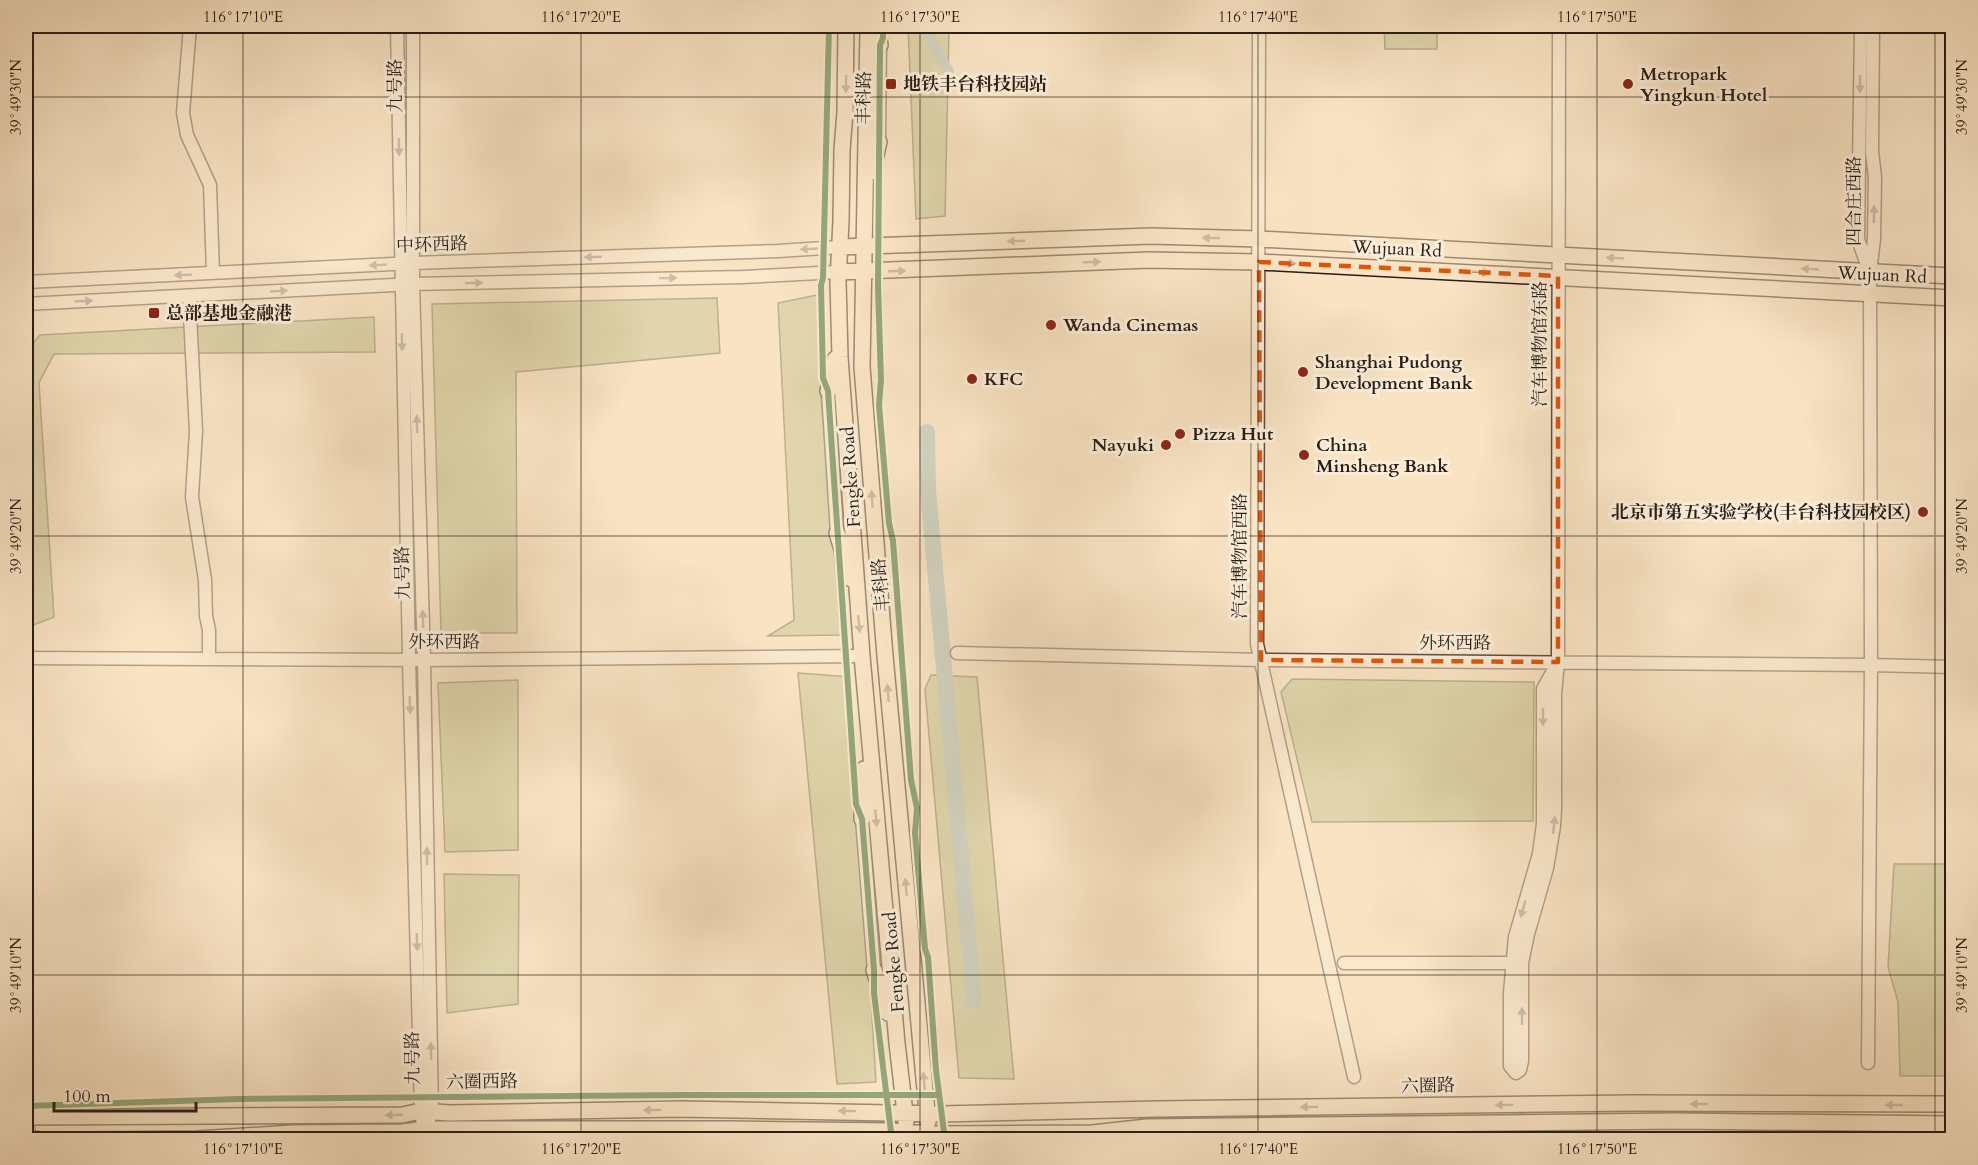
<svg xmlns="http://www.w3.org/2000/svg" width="1978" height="1165" font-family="Cardo,'Noto Serif SC',serif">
	<rect width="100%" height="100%" fill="#f9e3c3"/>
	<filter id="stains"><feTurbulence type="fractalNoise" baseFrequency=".00333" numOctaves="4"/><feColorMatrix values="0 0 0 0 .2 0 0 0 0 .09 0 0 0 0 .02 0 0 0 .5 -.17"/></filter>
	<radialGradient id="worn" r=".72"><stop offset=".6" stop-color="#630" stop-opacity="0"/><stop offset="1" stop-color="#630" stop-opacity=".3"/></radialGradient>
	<path fill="#c2c390" stroke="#767052" stroke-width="1.5" d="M 908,26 L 949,26 L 945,216 L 916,219 Z
		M 1384,26 L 1437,26 L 1437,49 L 1385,49 Z
		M 822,294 L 821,397 L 841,635 L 768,636 L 794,620 L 778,303 Z
		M 717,298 L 720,353 L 516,372 L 517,633 L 441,633 L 432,304 Z
		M 374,317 L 375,352 L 54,354 L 39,383 L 54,617 L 26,628 L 26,352 L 40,335 Z
		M 798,673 L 851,677 L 876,1082 L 837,1084 Z
		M 931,675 L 977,677 L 1014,1079 L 959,1078 L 925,689 Z
		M 1292,679 L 1534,682 L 1533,821 L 1312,822 L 1281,692 Z
		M 518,680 L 518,850 L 445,852 L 438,683 Z
		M 1894,864 L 1952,864 L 1952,1076 L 1900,1076 L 1898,1002 L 1888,967 Z
		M 444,874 L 519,875 L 518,1004 L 447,1013 Z"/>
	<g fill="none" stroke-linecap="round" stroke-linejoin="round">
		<path stroke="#9fbdba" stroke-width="10" d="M 926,26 L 926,31 L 949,72"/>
		<path stroke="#9fbdba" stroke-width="16" d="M 927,432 L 928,490 L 974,1001"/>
		<defs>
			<path id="minor" d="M 190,26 L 183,113 L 187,135 L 210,185 L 213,273
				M 397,26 L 409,660 L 421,1111 L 425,1140
				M 413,26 L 413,284 L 424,660 L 432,1112 L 429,1120
				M 1259,26 L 1257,644 L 1354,1077
				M 1861,26 L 1858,239 L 1868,268
				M 879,142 L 880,45
				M 26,282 L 413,263 L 778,251 L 840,247
				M 189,296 L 196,431 L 192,497 L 205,580 L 206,616 L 209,630 L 209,659
				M 26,304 L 413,284 L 743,277 L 838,272
				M 828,391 L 837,533
				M 957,653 L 1261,660 L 1871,665 L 1952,667
				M 26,658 L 424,660 L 862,656
				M 1558,662 L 1543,689 L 1543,824 L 1539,854 L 1515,937 L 1510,993 L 1510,1066 L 1516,1073 L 1520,1070 L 1522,1061 L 1522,963 L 1528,934 L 1547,868 L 1554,826 L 1555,809 L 1555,694 L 1558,662 L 1559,26
				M 862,819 L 874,970
				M 1344,963 L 1520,963
				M 1868,1063 L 1871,665 L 1870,272 L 1874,239 L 1875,177 L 1872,152 L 1873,26
				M 26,1087 L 29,1140"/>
			<path id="major" d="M 846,26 L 845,112 L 842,150 L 841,221 L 838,281 L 840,357 L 862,656 L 897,1043 L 906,1122
				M 868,26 L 862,367 L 885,656 L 928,1122
				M 877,26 L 880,45
				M 872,172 L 879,142
				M 840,247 L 1151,236 L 1259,239 L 1952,276
				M 838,272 L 1149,260 L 1259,262 L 1952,298
				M 828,391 L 835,359
				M 837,533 L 851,579
				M 862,819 L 864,769
				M 874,970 L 888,1013
				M 26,1117 L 402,1115 L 421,1111 L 449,1113 L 680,1109 L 941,1114 L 1157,1109 L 1633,1103 L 1952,1104
				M 26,1138 L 41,1140
				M 91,1140 L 197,1139 L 293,1133 L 403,1132 L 425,1129 L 726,1129 L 891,1131 L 930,1134 L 1092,1133 L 1147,1127 L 1676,1121 L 1952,1124"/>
		</defs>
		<use href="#minor" stroke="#5d4e40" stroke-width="15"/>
		<use href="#major" stroke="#291d14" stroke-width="18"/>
		<use href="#minor" stroke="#fbedd8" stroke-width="12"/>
		<use href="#major" stroke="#f9e3c3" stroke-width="15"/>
		<defs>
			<path id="cycleway" d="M 829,26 L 823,278 L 821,285 L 823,378 L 828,391 L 856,804 L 862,819 L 874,970 L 874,993 L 892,1140
				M 883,26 L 883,38 L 880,45 L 878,287 L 881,380 L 879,405 L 889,523 L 893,541 L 911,780 L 917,808 L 915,833 L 925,949 L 928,957 L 936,1070 L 945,1140
				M 26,1106 L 239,1099 L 683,1095 L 939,1095"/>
		</defs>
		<use href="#cycleway" stroke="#fbedd8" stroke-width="10"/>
		<use href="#cycleway" stroke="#1b5e20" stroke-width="6"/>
	</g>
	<defs><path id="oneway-solid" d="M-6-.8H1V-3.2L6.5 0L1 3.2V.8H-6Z" transform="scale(1.5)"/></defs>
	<g fill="#9b8a74">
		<use href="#oneway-solid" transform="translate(846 84) rotate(91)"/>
		<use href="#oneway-solid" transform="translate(1211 238) rotate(-179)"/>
		<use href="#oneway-solid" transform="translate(1016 241) rotate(178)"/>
		<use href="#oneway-solid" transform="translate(1615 258) rotate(-177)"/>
		<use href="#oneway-solid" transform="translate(1092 262) rotate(-2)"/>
		<use href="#oneway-solid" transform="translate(1287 263) rotate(3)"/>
		<use href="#oneway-solid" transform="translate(1810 269) rotate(-177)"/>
		<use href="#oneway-solid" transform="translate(897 271) rotate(-2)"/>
		<use href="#oneway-solid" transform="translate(1481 272) rotate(3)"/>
		<use href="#oneway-solid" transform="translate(872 499) rotate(-94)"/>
		<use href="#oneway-solid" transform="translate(859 624) rotate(85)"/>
		<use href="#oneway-solid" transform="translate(888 693) rotate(-95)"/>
		<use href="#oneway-solid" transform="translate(876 818) rotate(85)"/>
		<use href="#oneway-solid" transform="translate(906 887) rotate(-95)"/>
		<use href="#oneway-solid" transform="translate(924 1081) rotate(-95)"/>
		<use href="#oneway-solid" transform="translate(1699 1104) rotate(-180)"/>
		<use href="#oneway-solid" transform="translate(1504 1105) rotate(179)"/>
		<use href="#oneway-solid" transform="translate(1894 1105) rotate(180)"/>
		<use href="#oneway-solid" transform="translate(1309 1107) rotate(179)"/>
		<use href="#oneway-solid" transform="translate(652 1110) rotate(179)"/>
		<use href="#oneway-solid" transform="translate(847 1111) rotate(-179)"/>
		<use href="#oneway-solid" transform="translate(394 1115) rotate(178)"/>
	</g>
	<g fill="#9c8f80">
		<use href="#oneway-solid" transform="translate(1860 84) rotate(90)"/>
		<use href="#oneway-solid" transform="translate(399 147) rotate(89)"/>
		<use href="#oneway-solid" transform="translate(1874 214) rotate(-89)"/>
		<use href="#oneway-solid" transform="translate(809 249) rotate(177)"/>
		<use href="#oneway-solid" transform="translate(593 257) rotate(178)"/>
		<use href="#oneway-solid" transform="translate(378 265) rotate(177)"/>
		<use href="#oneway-solid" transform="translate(183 275) rotate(177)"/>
		<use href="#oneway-solid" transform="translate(668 278) rotate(-1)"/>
		<use href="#oneway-solid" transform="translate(474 283) rotate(-1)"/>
		<use href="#oneway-solid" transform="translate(279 291) rotate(-3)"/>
		<use href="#oneway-solid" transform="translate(84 301) rotate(-3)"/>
		<use href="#oneway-solid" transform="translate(402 342) rotate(89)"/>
		<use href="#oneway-solid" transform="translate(417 424) rotate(-92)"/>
		<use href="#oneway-solid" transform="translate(423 619) rotate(-92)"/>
		<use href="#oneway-solid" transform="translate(410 705) rotate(88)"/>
		<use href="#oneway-solid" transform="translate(1543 717) rotate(90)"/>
		<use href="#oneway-solid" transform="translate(1554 825) rotate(-84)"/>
		<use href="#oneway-solid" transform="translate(427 856) rotate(-91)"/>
		<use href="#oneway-solid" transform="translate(1523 909) rotate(106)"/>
		<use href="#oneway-solid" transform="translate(417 942) rotate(88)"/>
		<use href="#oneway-solid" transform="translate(1522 1016) rotate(-90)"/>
		<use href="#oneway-solid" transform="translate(431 1051) rotate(-91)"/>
	</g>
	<path d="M0 0H1978V1165H0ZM 1259,262 L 1558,276 L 1558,662 L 1261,660 Z" fill="#f9e3c3" fill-opacity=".55" fill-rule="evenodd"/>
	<path fill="none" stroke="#de560c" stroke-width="4.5" stroke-dasharray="12 8" stroke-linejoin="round" d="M 1259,262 L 1558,276 L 1558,662 L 1261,660 Z"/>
	<path fill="none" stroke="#291d14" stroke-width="1.5" stroke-opacity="0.45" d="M 243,26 L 243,1140M 581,26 L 581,1140M 920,26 L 920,1140M 1258,26 L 1258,1140M 1597,26 L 1597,1140M 1935,26 L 1935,1140M 26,97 L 1952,97M 26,536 L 1952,536M 26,975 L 1952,975"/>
	<g fill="#8f2418" stroke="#fbedd8" stroke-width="2">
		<rect x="885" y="78" width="12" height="12" rx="3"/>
		<circle cx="1628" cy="84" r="6"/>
		<rect x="148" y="307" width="12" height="12" rx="3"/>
		<circle cx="1051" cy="325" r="6"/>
		<circle cx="1303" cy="372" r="6"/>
		<circle cx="972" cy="379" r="6"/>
		<circle cx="1180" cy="434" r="6"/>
		<circle cx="1166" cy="445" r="6"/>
		<circle cx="1304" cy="455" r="6"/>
		<circle cx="1923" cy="512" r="6"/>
	</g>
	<g text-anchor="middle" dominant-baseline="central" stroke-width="6" stroke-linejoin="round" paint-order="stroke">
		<g font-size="18" font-weight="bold" fill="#291d14" stroke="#fbedd8" text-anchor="start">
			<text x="1640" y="74">Metropark<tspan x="1640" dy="21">Yingkun Hotel</tspan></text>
			<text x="903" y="84">地铁丰台科技园站</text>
			<text x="166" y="313">总部基地金融港</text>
			<text x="1063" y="325">Wanda Cinemas</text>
			<text x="1315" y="362">Shanghai Pudong<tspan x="1315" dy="21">Development Bank</tspan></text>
			<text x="984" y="379">KFC</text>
			<text x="1192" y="434">Pizza Hut</text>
			<text x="1154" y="445" text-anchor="end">Nayuki</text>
			<text x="1316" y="445">China<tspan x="1316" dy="21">Minsheng Bank</tspan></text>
			<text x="1911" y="512" text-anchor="end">北京市第五实验学校(丰台科技园校区)</text>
		</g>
		<g font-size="18" fill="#291d14" stroke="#fbedd8">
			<text transform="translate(395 86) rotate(-90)">九号路</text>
			<text transform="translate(864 98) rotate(-89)">丰科路</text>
			<text transform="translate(1854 201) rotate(-90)">四合庄西路</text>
			<text transform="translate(432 245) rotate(-2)">中环西路</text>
			<text transform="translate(1397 249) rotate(3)">Wujuan Rd</text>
			<text transform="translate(1882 275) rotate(3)">Wujuan Rd</text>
			<text transform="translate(1540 344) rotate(-90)">汽车博物馆东路</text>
			<text transform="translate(851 477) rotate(-94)">Fengke Road</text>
			<text transform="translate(1240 556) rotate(-90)">汽车博物馆西路</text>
			<text transform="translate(403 573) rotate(-92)">九号路</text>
			<text transform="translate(881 585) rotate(-95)">丰科路</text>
			<text x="444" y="642">外环西路</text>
			<text x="1455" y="643">外环西路</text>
			<text transform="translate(894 962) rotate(-95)">Fengke Road</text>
			<text transform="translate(413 1058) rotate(-91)">九号路</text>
			<text transform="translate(482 1082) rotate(-1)">六圈西路</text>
			<text transform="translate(1428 1086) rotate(-1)">六圈路</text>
		</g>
	</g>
	<rect width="1978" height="1165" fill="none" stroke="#f9e3c3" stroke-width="66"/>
	<path d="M54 1102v9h142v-9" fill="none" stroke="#291d14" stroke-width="3"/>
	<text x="63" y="1102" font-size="18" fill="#291d14" stroke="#fbedd8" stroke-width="4.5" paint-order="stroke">100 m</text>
	<rect x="33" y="33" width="1912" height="1099" fill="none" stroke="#291d14" stroke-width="2"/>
	<g font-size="15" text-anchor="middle" fill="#291d14">
		<text x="243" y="22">116°17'10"E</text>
		<text x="581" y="22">116°17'20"E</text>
		<text x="920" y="22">116°17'30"E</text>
		<text x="1258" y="22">116°17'40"E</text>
		<text x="1597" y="22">116°17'50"E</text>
		<text transform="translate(16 97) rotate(-90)" y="5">39°49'30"N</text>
		<text transform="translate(1962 97) rotate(-90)" y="5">39°49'30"N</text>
		<text transform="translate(16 536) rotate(-90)" y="5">39°49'20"N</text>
		<text transform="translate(1962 536) rotate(-90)" y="5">39°49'20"N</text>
		<text transform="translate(16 975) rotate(-90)" y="5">39°49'10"N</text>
		<text transform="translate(1962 975) rotate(-90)" y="5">39°49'10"N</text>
		<text x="243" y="1154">116°17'10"E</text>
		<text x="581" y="1154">116°17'20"E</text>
		<text x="920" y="1154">116°17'30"E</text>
		<text x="1258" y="1154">116°17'40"E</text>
		<text x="1597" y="1154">116°17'50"E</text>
	</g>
	<rect width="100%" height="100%" filter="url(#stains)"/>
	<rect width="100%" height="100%" fill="url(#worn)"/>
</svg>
